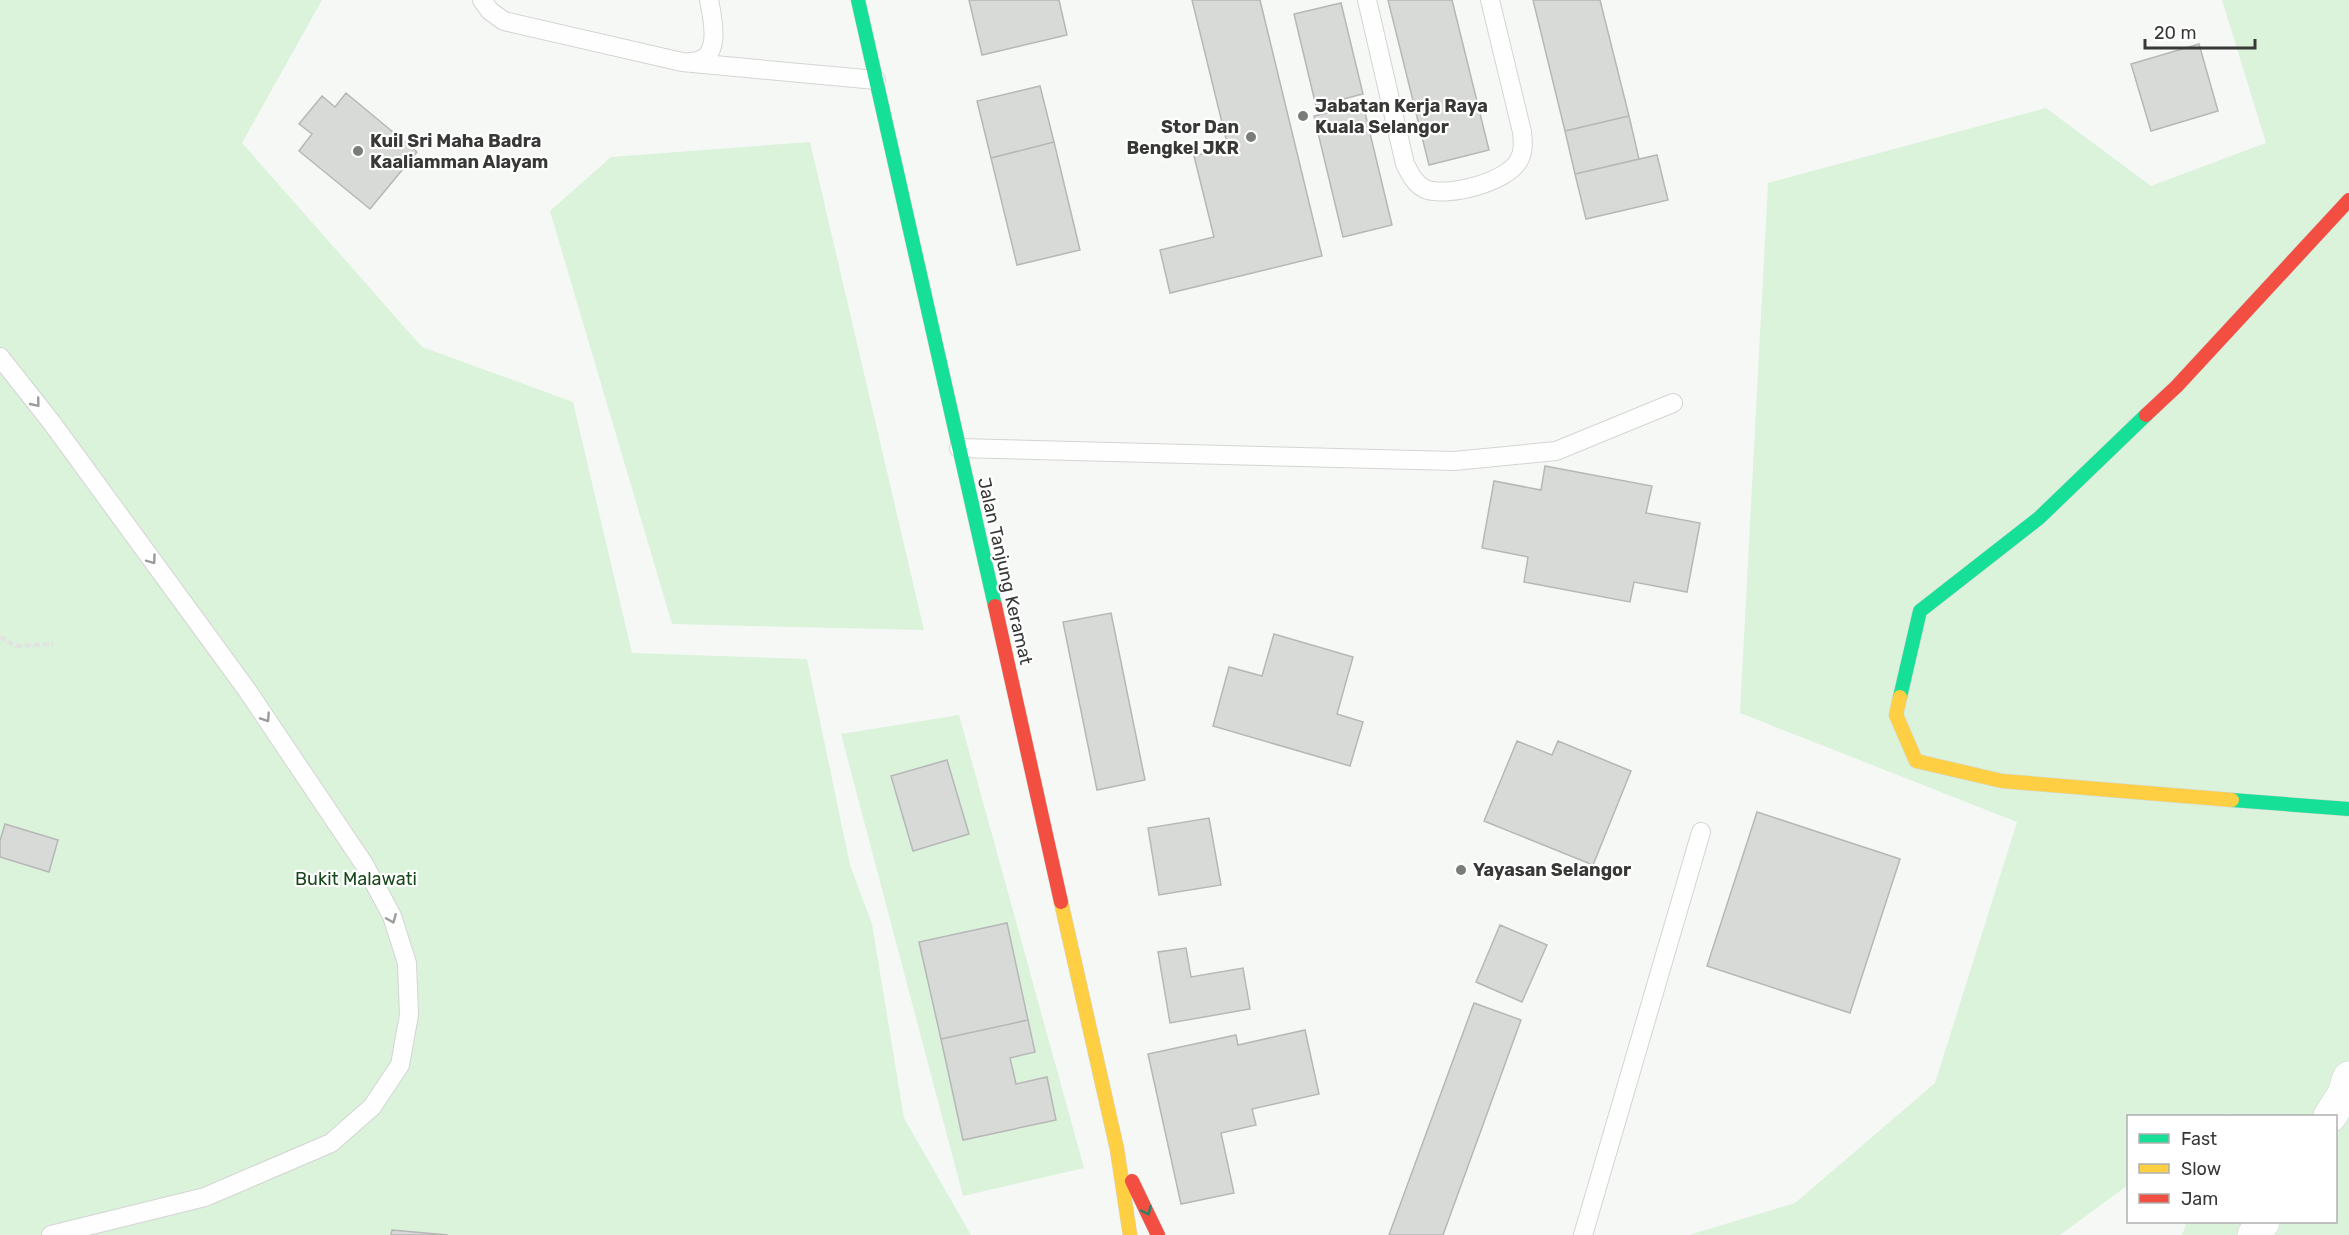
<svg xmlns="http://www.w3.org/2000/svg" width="2349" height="1235" font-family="Rubik,sans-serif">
	<rect width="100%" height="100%" fill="#f6f8f6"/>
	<path fill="#daf3da" d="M 0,0 L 322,0 L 242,143 L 422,347 L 573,402 L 632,653 L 807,659 L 850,865 L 872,924 L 904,1118 L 971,1235 L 0,1235 Z
		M 2222,0 L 2349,0 L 2349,1235 L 2182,1235 L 2187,1222 L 2336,1222 L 2336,1116 L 2229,1116 L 2230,1113 L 2224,1116 L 2128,1116 L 2128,1185 L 2060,1235 L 1689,1235 L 1795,1203 L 1935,1083 L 2017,822 L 1740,713 L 1768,183 L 2046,108 L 2151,186 L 2266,143 Z
		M 810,142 L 924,630 L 672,624 L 550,211 L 611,157 Z
		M 959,715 L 1084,1168 L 963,1196 L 841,734 Z"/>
	<path fill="#d8dad8" stroke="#b6b7b6" stroke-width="1.5" d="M 969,0 L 1059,0 L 1067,35 L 982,55 Z
		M 1192,0 L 1260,0 L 1322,256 L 1170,293 L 1160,250 L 1214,237 L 1194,156 L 1228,147 Z
		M 1388,0 L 1452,0 L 1489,150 L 1429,165 Z
		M 1533,0 L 1600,0 L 1629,116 L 1565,131 Z
		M 1341,3 L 1363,94 L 1316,106 L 1294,14 Z
		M 2199,44 L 2218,111 L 2151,131 L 2131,64 Z
		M 1040,86 L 1054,142 L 991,158 L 977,101 Z
		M 346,93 L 417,152 L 370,209 L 299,151 L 312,134 L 299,124 L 322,96 L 335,107 Z
		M 1363,104 L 1392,225 L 1343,237 L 1314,116 Z
		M 1629,116 L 1639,159 L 1575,174 L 1565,131 Z
		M 1054,142 L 1080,250 L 1017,265 L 991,158 Z
		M 1657,155 L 1668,200 L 1586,219 L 1575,174 Z
		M 1545,466 L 1652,486 L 1646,513 L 1700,523 L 1687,592 L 1634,582 L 1630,602 L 1524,582 L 1528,557 L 1482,548 L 1494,481 L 1541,490 Z
		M 1111,613 L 1145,780 L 1097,790 L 1063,622 Z
		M 1274,634 L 1353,657 L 1337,714 L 1363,722 L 1350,766 L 1213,726 L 1229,667 L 1262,676 Z
		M 1517,741 L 1552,755 L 1558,741 L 1631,771 L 1593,865 L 1484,821 Z
		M 947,760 L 969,834 L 913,851 L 891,776 Z
		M 1757,812 L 1900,859 L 1850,1013 L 1707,966 Z
		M 1209,818 L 1221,885 L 1159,895 L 1148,828 Z
		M 5,824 L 58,840 L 49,872 L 0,857 L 0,841 Z
		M 1007,923 L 1028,1020 L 941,1039 L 919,942 Z
		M 1500,925 L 1547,945 L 1522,1002 L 1476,982 Z
		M 1186,948 L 1191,977 L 1243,968 L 1250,1009 L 1170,1023 L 1158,952 Z
		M 1474,1003 L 1521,1020 L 1443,1235 L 1389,1235 Z
		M 1028,1020 L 1035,1052 L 1010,1058 L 1016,1084 L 1047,1077 L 1056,1120 L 963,1140 L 941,1039 Z
		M 1305,1030 L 1319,1094 L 1252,1109 L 1256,1125 L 1221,1133 L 1234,1193 L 1181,1204 L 1148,1054 L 1236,1035 L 1238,1045 Z
		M 392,1230 L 448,1235 L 391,1235 Z"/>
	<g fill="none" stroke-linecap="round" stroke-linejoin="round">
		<defs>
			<path id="lane" d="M 482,0 L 490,11 L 504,21 L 682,62 L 876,80
				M 1367,0 L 1405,164 C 1410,174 1415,184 1425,189 C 1447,198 1508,182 1519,160 C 1524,151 1523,142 1522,132 L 1490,0
				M 690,62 C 723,62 713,20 709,0
				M 0,357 L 52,423 L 247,690 L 364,864 L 392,916 L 407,963 L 409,1015 L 400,1065 L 372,1107 L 331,1143 L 205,1197 L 51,1235
				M 959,448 L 1454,461 L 1556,451 L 1673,403
				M 1583,1235 L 1701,832"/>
			<path id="street" d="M 2330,1116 L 2344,1094 L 2349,1078
				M 2254,1235 L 2263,1222"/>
			<path id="fast" d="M 858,0 L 995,606
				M 1900,697 L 1920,611 L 2039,518 L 2146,415
				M 2232,800 L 2349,809"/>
			<path id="slow" d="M 1900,697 L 1896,715 L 1916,761 L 2002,781 L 2232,800
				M 1061,902 L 1117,1149 L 1130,1235"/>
			<path id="jam" d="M 2146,415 L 2177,386 L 2349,200
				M 995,606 L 1061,902
				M 1132,1181 L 1158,1235"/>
		</defs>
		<use href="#lane" stroke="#d4d5d3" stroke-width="20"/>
		<use href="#street" stroke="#d4d5d3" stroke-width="34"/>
		<use href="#fast" stroke="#d4d5d3" stroke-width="15"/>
		<use href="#slow" stroke="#d4d5d3" stroke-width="15"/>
		<use href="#jam" stroke="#d4d5d3" stroke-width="15"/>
		<path stroke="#e2e2e2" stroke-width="4" stroke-dasharray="6 3" stroke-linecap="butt" d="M 0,637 L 16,646 L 53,644"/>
		<use href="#lane" stroke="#fefefe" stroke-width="18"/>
		<use href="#street" stroke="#fefefe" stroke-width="33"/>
		<use href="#fast" stroke="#16e098" stroke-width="14"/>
		<use href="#slow" stroke="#ffcf43" stroke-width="14"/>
		<use href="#jam" stroke="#f24e42" stroke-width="14"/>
	</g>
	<defs><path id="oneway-chevron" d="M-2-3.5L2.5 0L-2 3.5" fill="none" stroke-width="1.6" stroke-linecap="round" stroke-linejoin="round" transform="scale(1.5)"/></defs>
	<g stroke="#9b9c9a">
		<use href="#oneway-chevron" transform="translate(36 403) rotate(51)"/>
		<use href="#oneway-chevron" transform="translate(152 560) rotate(54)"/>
		<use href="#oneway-chevron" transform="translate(266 718) rotate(56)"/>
		<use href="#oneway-chevron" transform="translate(392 919) rotate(68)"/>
	</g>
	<use stroke="#298463" href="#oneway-chevron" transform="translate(1147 1211) rotate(65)"/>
	<g fill="#7a7c7a" stroke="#fff" stroke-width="2">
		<circle cx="1303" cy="116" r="6"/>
		<circle cx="1251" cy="137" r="6"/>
		<circle cx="358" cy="151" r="6"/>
		<circle cx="1461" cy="870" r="6"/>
	</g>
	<g text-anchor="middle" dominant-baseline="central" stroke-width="4.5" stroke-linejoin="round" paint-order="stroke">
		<g font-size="18" font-weight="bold" fill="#383937" stroke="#fff" text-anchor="start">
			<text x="1315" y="106">Jabatan Kerja Raya<tspan x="1315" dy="21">Kuala Selangor</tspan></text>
			<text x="1239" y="127" text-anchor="end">Stor Dan<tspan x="1239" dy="21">Bengkel JKR</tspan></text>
			<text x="370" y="141">Kuil Sri Maha Badra<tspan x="370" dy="21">Kaaliamman Alayam</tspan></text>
			<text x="1473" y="870">Yayasan Selangor</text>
		</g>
		<g font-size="18" fill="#383937" stroke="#fff">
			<text transform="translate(1005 571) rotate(77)">Jalan Tanjung Keramat</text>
		</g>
		<g font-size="18" fill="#19481c" stroke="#fff">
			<text x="356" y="879">Bukit Malawati</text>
		</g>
	</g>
	<rect x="2127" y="1115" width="210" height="108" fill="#ffffff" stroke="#afb0af" stroke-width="1.5"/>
	<rect x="2139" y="1134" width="30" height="9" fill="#16e098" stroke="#afb0af" stroke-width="1.5"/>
	<text x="2181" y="1145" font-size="18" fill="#383937">Fast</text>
	<rect x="2139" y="1164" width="30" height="9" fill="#ffcf43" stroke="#afb0af" stroke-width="1.5"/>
	<text x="2181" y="1175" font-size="18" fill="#383937">Slow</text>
	<rect x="2139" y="1194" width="30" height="9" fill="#f24e42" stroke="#afb0af" stroke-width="1.5"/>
	<text x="2181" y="1205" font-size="18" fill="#383937">Jam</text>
	<path d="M2145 39v9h110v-9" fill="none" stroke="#383937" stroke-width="3"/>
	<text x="2154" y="39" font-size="18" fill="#383937" stroke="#ffffff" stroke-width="4.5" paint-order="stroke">20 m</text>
</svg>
